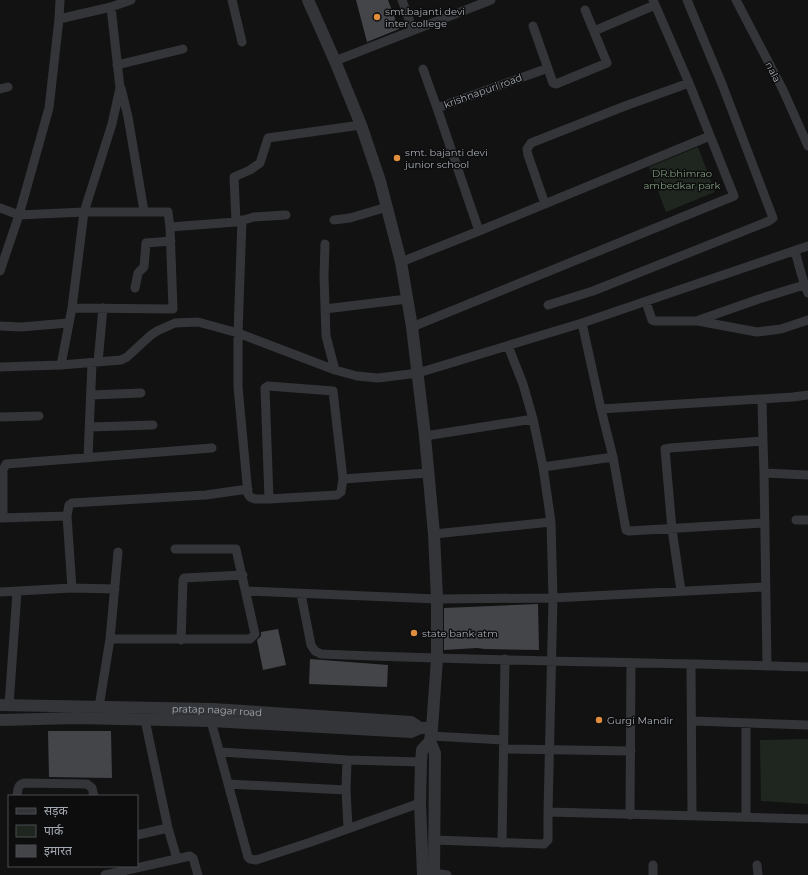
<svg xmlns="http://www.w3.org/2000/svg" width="808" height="875" font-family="Montserrat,'Noto Sans Devanagari',sans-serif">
	<rect width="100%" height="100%" fill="#121213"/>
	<path fill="#1f261f" d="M 698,147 L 715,192 L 666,212 L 649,167 Z
		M 808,739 L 808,804 L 761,801 L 760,740 Z"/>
	<path fill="#444549" d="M 356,0 L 388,0 L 399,29 L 367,42 Z
		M 538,604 L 539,650 L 485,649 L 477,648 L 444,650 L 444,608 Z
		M 278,629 L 286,665 L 263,670 L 257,640 L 261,636 L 261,632 Z
		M 310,659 L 388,665 L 387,687 L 309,684 Z
		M 48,731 L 111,731 L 112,778 L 49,777 Z"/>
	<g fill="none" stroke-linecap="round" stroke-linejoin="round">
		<path stroke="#333538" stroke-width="9" d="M 232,0 L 242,42
			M 402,0 L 413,30
			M 736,0 L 783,90 L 808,146
			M 59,19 L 60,0
			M 533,26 L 553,83 L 556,84 L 607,63 L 585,10
			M 594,31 L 655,5
			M 335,61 L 491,0
			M 117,65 L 183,49
			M 423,69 L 437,108
			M 121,88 L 128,117 L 144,211
			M 0,89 L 8,87
			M 545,204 L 528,155 L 527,149 L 531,143 L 625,106 L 689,83
			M 0,208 L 19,215 L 84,212 L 112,124 L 120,88 L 111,7
			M 242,220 L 238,333 L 238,387 L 248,494 L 250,497 L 255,499 L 269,499 L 337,495 L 341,492 L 343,479 L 333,391 L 268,386 L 265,388 L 269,499
			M 334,220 L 350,218 L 387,207
			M 236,222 L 234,177 L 250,170 L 260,163 L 268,138 L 361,125
			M 170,227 L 236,222 L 254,217 L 286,215
			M 479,231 L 710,136
			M 325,244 L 324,276 L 326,336 L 335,370
			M 795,251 C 799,265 802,280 808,293
			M 401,262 L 479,231 L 437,108 L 548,68
			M 0,271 L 19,215 L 49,108 L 59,19 L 111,7 L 131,0
			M 135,288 L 138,273 L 144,267 L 146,243 L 171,241
			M 646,302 L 652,320 L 654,321 L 698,321 L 757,332 L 781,329 L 808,320
			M 548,305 L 593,291 L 769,221 L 773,218 L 722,84 L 687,0
			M 325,309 L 407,299
			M 699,320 L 759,299 L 804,285
			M 582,323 L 601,409 L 793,397 L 808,395
			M 0,326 L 21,327 L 68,323
			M 412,327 L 734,196 L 689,83 L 653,0
			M 508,346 L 523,384 L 533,419 L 543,467
			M 98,362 L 103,308
			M 61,365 L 72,308 L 84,212 L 168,212 L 170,227 L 173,309 L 72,308
			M 0,367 L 61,365 L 121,360 L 127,357 L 151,335 L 157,331 L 175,323 L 198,322 L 238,333 L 335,370 L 357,376 L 378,378 L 418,373 L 582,323 L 808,246
			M 91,395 L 141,393
			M 762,399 L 763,441
			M 601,409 L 613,457 L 626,530 L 629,531 L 765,523
			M 0,417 L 39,416
			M 90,427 L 153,425
			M 425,436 L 533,419
			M 88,458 L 92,363
			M 343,479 L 428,473
			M 67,516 L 69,505 L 72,503 L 206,495 L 248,489
			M 0,518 L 67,516 L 72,588 L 0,592
			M 3,518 L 3,470 L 6,464 L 212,448
			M 796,520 L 808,520
			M 434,534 L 551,522
			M 765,587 L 553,598 L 548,812 L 808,819
			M 72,588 L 115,589
			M 246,591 L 437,599 L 553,598 L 551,522 L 543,467 L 613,457
			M 681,591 L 672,529 L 665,449 L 670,448 L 763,441 L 764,473
			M 301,594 L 311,645 L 315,651 L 321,654 C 484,661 646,662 808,667
			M 110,639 L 118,552
			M 181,640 L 183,580 L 184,578 L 243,575
			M 691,664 L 692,815
			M 767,666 L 764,473 L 808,475
			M 9,705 L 17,592
			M 99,707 L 110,639 L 250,639 L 255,634 L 236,549 L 175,549
			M 145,720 L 168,828 L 177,859
			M 211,721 L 248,857 L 250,859 L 256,860 L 311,842 L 420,803
			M 692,721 L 808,725
			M 431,736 L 504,740
			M 504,749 L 631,751
			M 221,752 L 347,760 L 421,762
			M 347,760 L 346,790 L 348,828
			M 229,784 L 346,790
			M 17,796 C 18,790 17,785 24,783 L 87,784 L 92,788 L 94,796
			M 630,815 L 631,663
			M 746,817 L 746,723
			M 137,835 L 168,828
			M 434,840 L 544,844 L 548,840 L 548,812
			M 502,843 L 505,659
			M 757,865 L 758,875
			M 434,873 L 447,875
			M 105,875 L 190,856 L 193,858 L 198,875
			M 653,875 L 653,865"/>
		<g stroke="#333538" stroke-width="12">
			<path d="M 308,0 L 335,61 L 361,125 L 380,181 L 401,262 L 412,327 L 425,436 L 434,534 L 437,599 L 437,659 L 432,728 L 430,741"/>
			<path id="s1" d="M 0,705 L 213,709 L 411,722 L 420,728 L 432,728"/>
			<path d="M 0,720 L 76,718 L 211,721 L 411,732 L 420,728"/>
			<path d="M 430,741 L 435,753 L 434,875"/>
			<path d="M 423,875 L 420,803 L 421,762 L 422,750 L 430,741"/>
		</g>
	</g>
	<g fill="#e08e3d" stroke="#0d0d0e" stroke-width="1.5">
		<circle cx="377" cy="17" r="4"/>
		<circle cx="397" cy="158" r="4"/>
		<circle cx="414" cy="633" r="4"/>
		<circle cx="599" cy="720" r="4"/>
	</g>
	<g text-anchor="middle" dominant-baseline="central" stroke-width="3" stroke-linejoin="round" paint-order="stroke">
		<g font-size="10" fill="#a5abb3" stroke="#0d0d0e" text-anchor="start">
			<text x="385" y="11">smt.bajanti devi<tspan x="385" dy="12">inter college</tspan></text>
			<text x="405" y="152">smt. bajanti devi<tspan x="405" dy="12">junior school</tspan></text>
			<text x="422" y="633">state bank atm</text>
			<text x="607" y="720">Gurgi Mandir</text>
		</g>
		<g font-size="10" fill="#a5abb3" stroke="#0d0d0e">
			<text transform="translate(773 72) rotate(63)">nala</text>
			<text transform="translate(483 91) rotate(-20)">krishnapuri road</text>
			<text stroke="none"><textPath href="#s1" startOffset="217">pratap nagar road</textPath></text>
		</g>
		<g font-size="10" fill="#809c7d" stroke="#0d0d0e">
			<text x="682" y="173">DR.bhimrao<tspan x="682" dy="12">ambedkar park</tspan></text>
		</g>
	</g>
	<rect x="8" y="795" width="130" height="72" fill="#0d0d0e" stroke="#4a4c50"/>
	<rect x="16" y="808" width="20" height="6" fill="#333538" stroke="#4a4c50"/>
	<text x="44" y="815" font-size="12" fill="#a5abb3">सड़क</text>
	<rect x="16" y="825" width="20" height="12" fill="#1f261f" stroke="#4a4c50"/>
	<text x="44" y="835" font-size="12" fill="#a5abb3">पार्क</text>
	<rect x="16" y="845" width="20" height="12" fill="#444549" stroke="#4a4c50"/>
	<text x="44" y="855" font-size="12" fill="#a5abb3">इमारत</text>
</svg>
